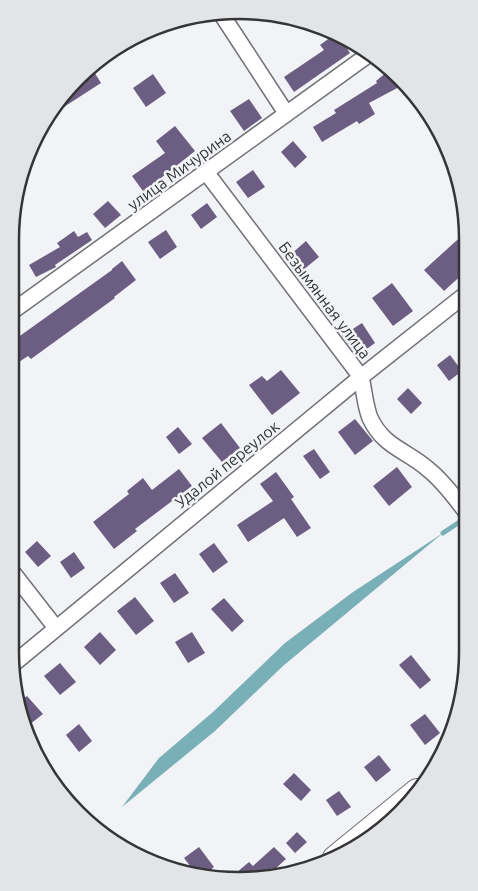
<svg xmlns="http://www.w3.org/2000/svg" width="478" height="891" font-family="Ubuntu,sans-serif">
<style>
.water{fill:#79b0b7}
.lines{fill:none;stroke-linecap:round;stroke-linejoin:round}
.stream{stroke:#79b0b7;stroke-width:5}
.building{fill:#6b5e82}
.minor-casing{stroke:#717275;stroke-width:18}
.primary-casing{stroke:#717275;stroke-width:26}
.minor{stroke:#fff;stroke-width:15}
.primary{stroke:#fff;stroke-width:24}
.labels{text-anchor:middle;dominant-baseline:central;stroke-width:5;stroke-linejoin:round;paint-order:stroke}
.street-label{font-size:16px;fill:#343536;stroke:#f2f3f6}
.rim{fill:none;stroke:#343536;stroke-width:2.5}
</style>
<rect width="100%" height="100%" fill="#f2f3f6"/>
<path class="water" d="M443,533L283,666L215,731L122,807L159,758L213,712L285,643L353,592Z"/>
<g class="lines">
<path class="stream" d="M443,533L467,517"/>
</g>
<path class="building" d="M335,34L338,35L350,53L294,92L284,77L324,50L320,45Z
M91,67L101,83L56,112L54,109Z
M387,72L401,86L369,103L375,114L359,124L357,121L322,142L313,127L336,113L334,110L377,83L376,81Z
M153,74L166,93L146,107L133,88Z
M249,99L262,118L244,131L230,111Z
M175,126L195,151L161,178L166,186L148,198L132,176L165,153L156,141Z
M293,141L307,157L295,168L281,152Z
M253,170L265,187L248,198L236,182Z
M108,201L121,215L105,228L93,214Z
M207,203L217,217L201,229L191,215Z
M166,230L177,247L160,259L148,242Z
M74,231L78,237L87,232L92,240L55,265L56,267L36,277L29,265L60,247L57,243Z
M466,232V271L444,291L424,270Z
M306,241L319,257L303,270L290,255Z
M122,261L136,280L114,297L115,298L31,359L28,356L10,368V343L112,270V269Z
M392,283L413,311L393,326L372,298Z
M362,323L375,343L357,356L342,336Z
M450,355L462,371L449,381L437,365Z
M281,370L300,393L272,415L249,385L262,376L267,381Z
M408,388L422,403L411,414L397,399Z
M355,419L373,441L355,455L338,432Z
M221,423L240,448L222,462L202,438Z
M178,427L192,444L179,454L166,437Z
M314,449L330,472L320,479L303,456Z
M397,467L412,487L389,506L373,486Z
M179,469L192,486L135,529L137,531L114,549L93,522L129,494L127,491L143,478L152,490Z
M276,472L294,497L291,499L311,528L297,537L284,518L248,542L237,525L273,501L260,484Z
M37,541L51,556L38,567L25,552Z
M214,543L228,562L213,573L199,554Z
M74,552L85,568L71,578L60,562Z
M175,573L189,593L174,603L160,583Z
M135,597L154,621L136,635L117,611Z
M224,598L244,621L232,632L211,609Z
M100,632L116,650L100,665L84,647Z
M192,632L205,653L188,663L175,642Z
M411,655L431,680L420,689L399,665Z
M60,663L76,682L60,695L44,676Z
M27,696L43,714L29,725L20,715L18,703Z
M425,714L440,733L425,745L410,725Z
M79,724L92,741L79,752L66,735Z
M379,755L391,770L376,782L364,767Z
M294,773L311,790L301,801L283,784Z
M339,791L351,807L337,816L326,800Z
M297,832L307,842L295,853L286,843Z
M199,847L214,867L203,876L197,875L184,858Z
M274,847L286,859L274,870L272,868L262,877L263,878L254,880L230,878L249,862L253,866Z"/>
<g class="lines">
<defs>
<path id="minor" d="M222,15L286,113
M206,172L361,377C364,389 365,406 370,418C384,448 407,450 429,470C444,482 455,498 467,513
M10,313L368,55
M10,569L56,628
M12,665L361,377L466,294"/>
<path id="primary" d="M335,858L417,791"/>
</defs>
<use href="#minor" class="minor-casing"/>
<use href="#primary" class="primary-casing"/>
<use href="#minor" class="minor"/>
<use href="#primary" class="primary"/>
</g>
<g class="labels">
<g class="street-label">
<text transform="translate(179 170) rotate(-36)">улица Мичурина</text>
<text transform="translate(325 300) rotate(53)">Безымянная улица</text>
<text transform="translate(227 464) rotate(-39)">Удалой переулок</text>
</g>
</g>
<path d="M0 0H478V891H0ZM239 19H239A220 220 0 0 1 459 239V652A220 220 0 0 1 239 872H239A220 220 0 0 1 19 652V239A220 220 0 0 1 239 19Z" fill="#e3e4e7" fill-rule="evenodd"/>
<path class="rim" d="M239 19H239A220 220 0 0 1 459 239V652A220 220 0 0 1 239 872H239A220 220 0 0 1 19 652V239A220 220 0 0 1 239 19Z"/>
</svg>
